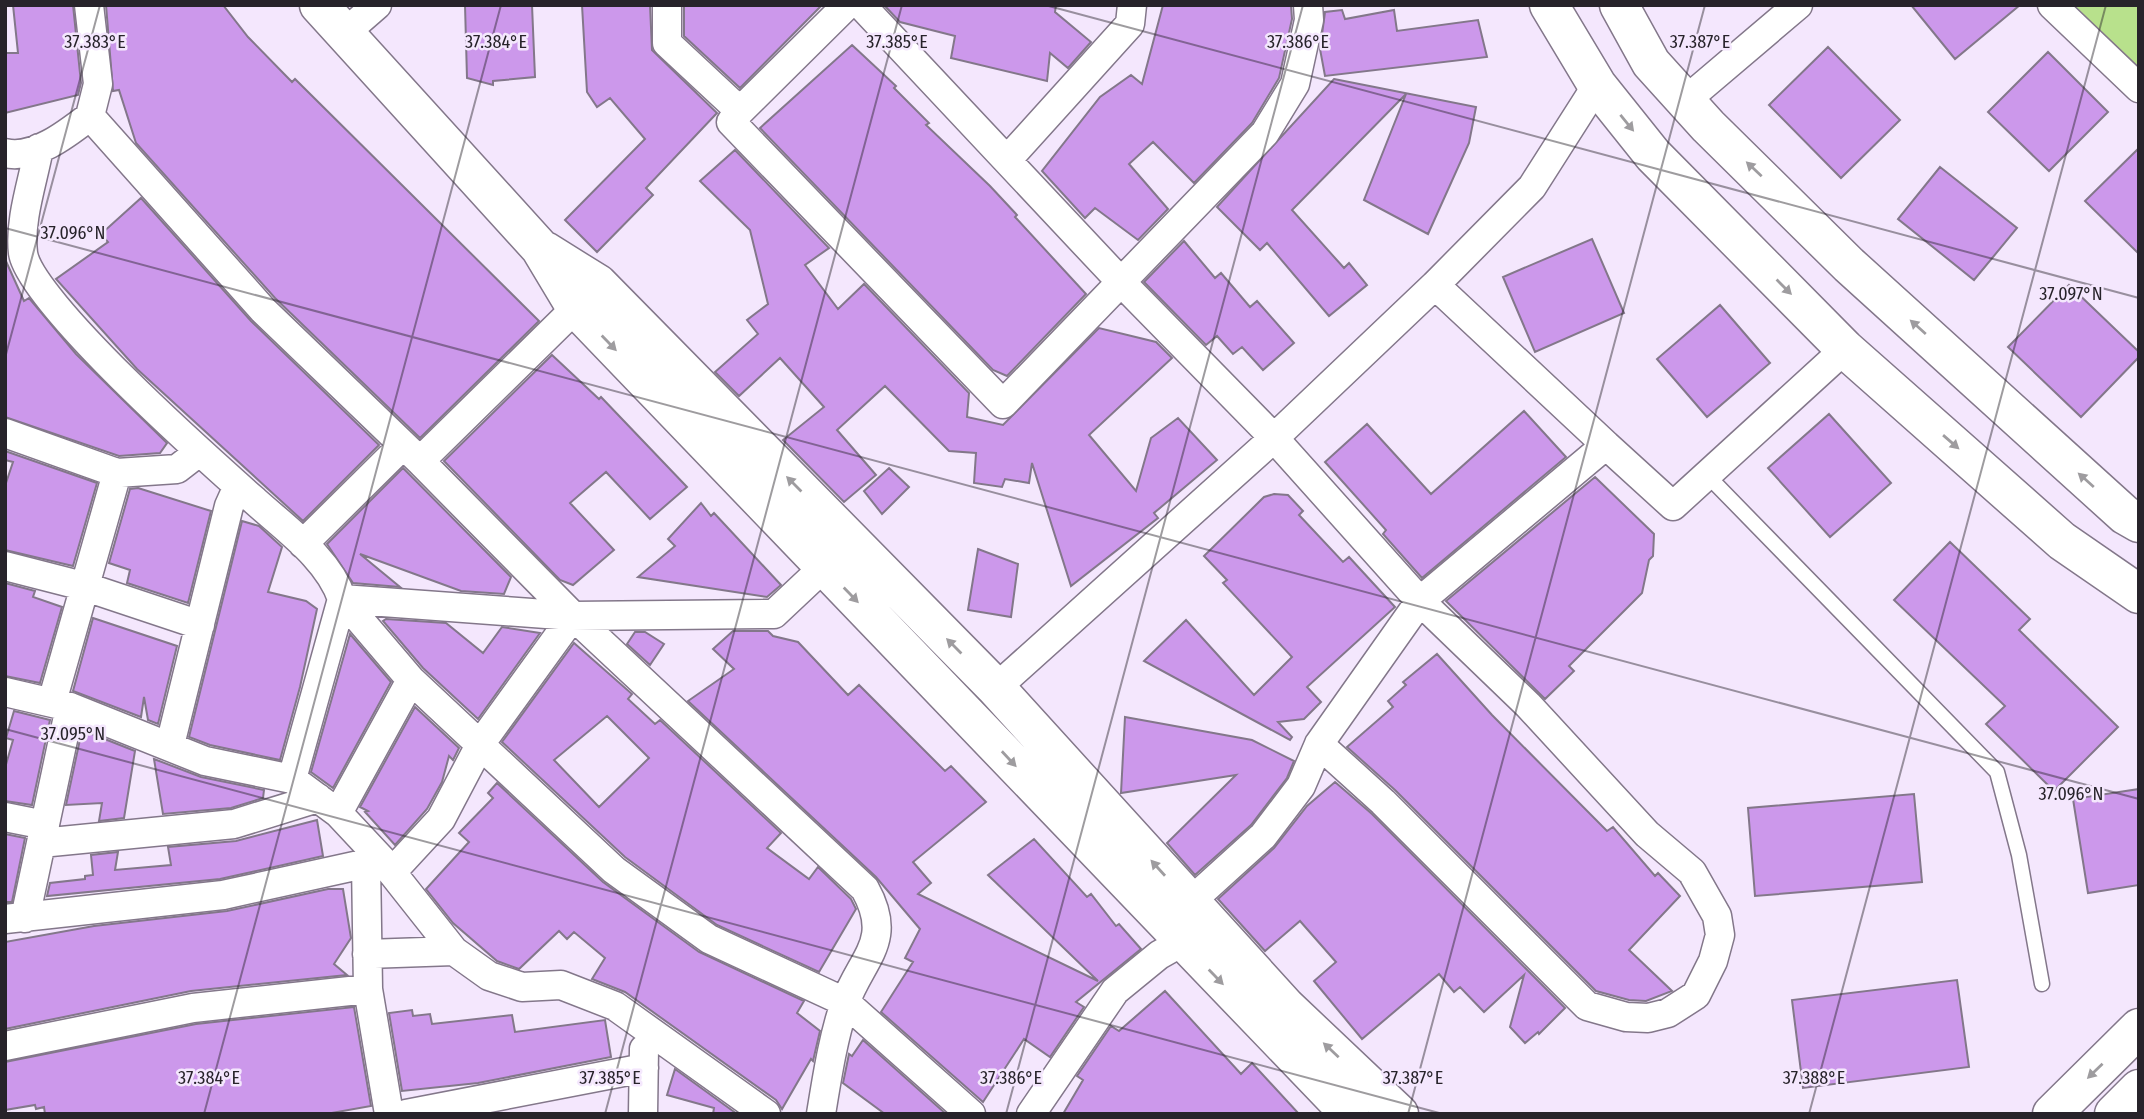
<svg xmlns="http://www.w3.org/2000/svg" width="2144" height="1119" font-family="'Fira Sans Condensed',sans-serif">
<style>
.green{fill:#b8e18c}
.building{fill:#cc98eb;stroke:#83778a;stroke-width:2;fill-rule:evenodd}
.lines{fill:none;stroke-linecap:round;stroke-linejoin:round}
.lane-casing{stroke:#83778a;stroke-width:17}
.street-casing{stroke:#83778a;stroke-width:31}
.secondary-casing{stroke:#83778a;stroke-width:41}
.lane{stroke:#fff;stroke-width:14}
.street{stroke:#fff;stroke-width:28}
.secondary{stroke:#fff;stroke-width:38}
.oneway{fill:#9e9c9f}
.ticks{fill:none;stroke:#27232a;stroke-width:2;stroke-opacity:0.45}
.ticks-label{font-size:18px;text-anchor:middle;fill:#27232a;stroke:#f4e7fd;stroke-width:5;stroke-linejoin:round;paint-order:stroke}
</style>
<rect width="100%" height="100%" fill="#f4e7fd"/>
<path class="green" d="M2071,5H2139V67Z"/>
<path class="building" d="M13,5H73L81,83L78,95L5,113V53H18Z
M106,5H223L248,37L292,82L295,79L539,321L420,438L275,298L136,143L119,90L113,91Z
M465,5H532L535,77L493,81V85L467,78Z
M582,5H650L652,50L717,113L646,188L653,195L597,252L565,220L645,139L610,98L597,107L587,92Z
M684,5H822L740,88L684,36Z
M884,5H1056L1055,12L1091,42L1068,68L1050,53L1047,81L951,58L955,36L900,22Z
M1163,5H1291L1292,19L1279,78L1252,123L1194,183L1153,142L1129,164L1168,209L1138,240L1095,208L1085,218L1042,171L1100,97L1131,75L1142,84Z
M1911,5H2020L1955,59Z
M1342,10L1345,19L1394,10L1397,31L1478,20L1487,57L1325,76L1320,49L1325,12Z
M852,45L896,86L894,88L929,123L926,125L990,186L1017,215L1015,217L1086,294L1007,376L993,370L760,128Z
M1828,47L1900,120L1841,178L1769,105Z
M2048,52L2108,112L2049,171L1988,112Z
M1334,79L1476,107L1469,143L1428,234L1364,200L1406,94L1292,210L1344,268L1349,263L1367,285L1329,316L1267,243L1260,250L1217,207Z
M2139,148V254L2085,201Z
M735,150L829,248L805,265L838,309L864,284L969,393L967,417L1003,425L1099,328L1156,342L1172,358L1089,435L1136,491L1151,438L1178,418L1217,460L1154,513L1158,518L1071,586L1032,463L1029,483L1005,479L1002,487L974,483L976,453L949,451L885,386L837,430L876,475L844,502L783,440L824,407L780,358L739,396L715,372L758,334L747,320L768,304L750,230L700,181Z
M1940,167L2017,228L1974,280L1898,219Z
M141,198L251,321L379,445L303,521L137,369L56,279L108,242L101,234Z
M1592,239L1624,313L1535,352L1503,277Z
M1184,241L1215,278L1221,273L1250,307L1257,301L1294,343L1263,370L1242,347L1233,354L1217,336L1206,345L1144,282Z
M5,259L24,301L29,298L76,354L167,443L160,453L119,456L5,417Z
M2069,285L2139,352V357L2081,417L2008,347Z
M1720,305L1770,363L1707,417L1657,359Z
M552,355L599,399L601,397L687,487L650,519L606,472L570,503L614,550L573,585L560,580L444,461Z
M1524,411L1566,457L1422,578L1383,534L1386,530L1325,462L1367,424L1431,494Z
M1829,414L1891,483L1830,537L1768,468Z
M5,451L97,483L73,566L5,550V486L13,462L5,460Z
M403,468L511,577L504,594L461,591L360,554L400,587L353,583L327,544Z
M889,468L909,487L882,514L864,491Z
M1595,477L1654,534L1653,556L1649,560L1642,593L1569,666L1574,671L1545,699L1446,601Z
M138,488L211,511L188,603L127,583L130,570L109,563L130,489Z
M1274,494L1288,495L1303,511L1299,515L1343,562L1349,557L1395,607L1307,687L1321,702L1304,719L1278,722L1292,737L1290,740L1144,661L1186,620L1254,695L1292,657L1223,583L1227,580L1204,556L1264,497Z
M701,503L711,516L714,513L781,585L767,597L638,577L675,546L668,539Z
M242,521L259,526L282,547L268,592L306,601L317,609L300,687L280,760L210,745L189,737Z
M1950,542L2030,619L2019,630L2118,727L2054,791L1986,724L2005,706L1894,600Z
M978,549L1018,564L1011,617L968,610Z
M5,583L35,591L33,597L62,607L40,683L5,676Z
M93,618L177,646L158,724L148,720L144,697L141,717L73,691Z
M386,619L446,623L483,653L502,627L540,633L478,719L423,668L383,621Z
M733,631H768L773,636L798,642L848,695L859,685L945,771L951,766L986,802L913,862L931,883L918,894L1098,981L988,875L1034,839L1087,897L1091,894L1116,926L1119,924L1141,949L1076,1002L1084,1007L1050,1057L1024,1039L983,1102L881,1012L913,962L905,958L920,929L876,877L688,701L734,669L713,649Z
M635,632H645L664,644L650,665L627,644Z
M350,634L391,682L333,788L311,772Z
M574,643L632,694L628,699L655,724L660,720L781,833L767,848L809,879L818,867L851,899L856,909L819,972L717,925L625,857L502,742ZM607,716L649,758L599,807L554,760Z
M1437,654L1492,715L1607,831L1613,827L1655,876L1658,873L1680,896L1629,950L1672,991L1646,1001L1629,1000L1596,991L1395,790L1347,747L1393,707L1388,701L1406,685L1403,682Z
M415,707L459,748L453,760L449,756L442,782L427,809L395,845L365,812L368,811L360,807Z
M14,711L50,720L32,805L5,801V768L13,740L6,738Z
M1125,717L1252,740L1294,761L1287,778L1251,825L1195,875L1167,843L1236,775L1121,793Z
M82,730L135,751L124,818L99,821L102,803L66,805Z
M154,759L201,777L264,790L263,798L231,808L163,814Z
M1335,782L1372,814L1565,1008L1539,1034L1538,1032L1525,1043L1510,1027L1524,975L1484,1012L1460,987L1454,992L1439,974L1362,1039L1314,981L1336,962L1300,921L1265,951L1218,899L1274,848L1307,806Z
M497,783L603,882L699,952L804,1001L797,1013L820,1031L813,1061L811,1059L782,1109L776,1100L625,992L592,979L605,958L574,932L567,939L559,931L519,969L497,961L453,923L426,889L469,842L459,833L493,798L488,793Z
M2139,789V885L2088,893L2073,799Z
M1914,794L1922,882L1755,896L1748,808Z
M317,820L323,856L220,879L47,896L50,883L85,879V876L93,875L91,855L118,852L115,870L171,865L168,847L236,841Z
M5,834L25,838L12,902H5Z
M328,889H343L351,938L334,964L347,975L191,991L5,1029V942L94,926L227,911Z
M1957,980L1969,1067L1803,1088L1792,1000Z
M1165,991L1241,1074L1252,1063L1299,1114H1063L1083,1080L1077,1076L1111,1026L1119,1031Z
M354,1007L371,1106L326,1114H45L44,1107L36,1109L35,1105L5,1110V1062L196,1024Z
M412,1010L413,1016L430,1014L432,1024L512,1015L515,1032L605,1020L611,1057L478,1083L402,1091L389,1013Z
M863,1040L946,1114H885L843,1083L849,1054L852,1056Z
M675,1069L737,1114H713L714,1108L667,1095Z"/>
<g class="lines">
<defs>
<path id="lane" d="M1707,475L1997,772L2019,855L2042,984"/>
<path id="street" d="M667,5V43L740,111L731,122L1003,404L1265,133L1295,84L1309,20L1308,5
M861,5L1122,283L1274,438L1420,601L1528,705L1647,834L1692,872L1717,916L1720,935L1713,961L1696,995L1668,1013L1648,1018L1626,1017L1587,1006L1383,802L1319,744
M2052,5L2139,88
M346,32L377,5
M1685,101L1798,5
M740,111L847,5
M90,116L263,310L420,461L573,616L865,889C894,941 862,957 845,1003C833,1037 827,1078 821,1114
M39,148C33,181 19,220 23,253C30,302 211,462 255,501C286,529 329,559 342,599L292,779
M5,153C34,160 68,133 90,116L98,84L89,5
M1007,160L1130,24L1132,5
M1435,285L1606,445
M5,433L117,473L177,469L199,452
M420,461L588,296
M303,544L403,445
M5,566L83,586L200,625
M342,599L411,680L614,870L709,939L845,1002L971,1114
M342,599L573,616L774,614L824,567
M996,688L1274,438L1435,285L1532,187L1597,85
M5,692L70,707L205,761L292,779L338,813L382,860L454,951L489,976L522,987L561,985L615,1006L766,1114
M52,702L117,473
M170,745L229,506L238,486
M338,813L411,680
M5,817L45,825
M41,843L234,824L318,798
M366,863L368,989L389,1114
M392,872L441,819L481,743L573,616
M1189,903L1263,836L1301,786L1319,744L1420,601L1606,445L1673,506L1845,349
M25,918L70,707
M5,919L223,895L382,860
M367,954L454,951
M5,1046L193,1008L368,989
M406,1114L644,1068
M643,1114L644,1049
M1031,1114L1115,991L1159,955L1182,942"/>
<path id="secondary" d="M319,5L540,248L576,308L1350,1114
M1549,5L1597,85L1653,155L1845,349L2062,541L2139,594
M1619,5L1651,63L1708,126L1849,265L2125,515L2139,523
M545,251L598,284L996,688L1286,1007L1399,1114
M2052,1114L2139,1028
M2114,1114L2139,1089"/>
</defs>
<use href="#lane" class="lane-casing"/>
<use href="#street" class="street-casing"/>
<use href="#secondary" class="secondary-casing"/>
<use href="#lane" class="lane"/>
<use href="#street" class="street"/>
<use href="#secondary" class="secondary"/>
</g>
<defs><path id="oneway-solid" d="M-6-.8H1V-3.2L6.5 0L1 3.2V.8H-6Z" transform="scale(1.75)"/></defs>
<g class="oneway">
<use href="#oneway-solid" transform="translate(1627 123) rotate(51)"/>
<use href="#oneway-solid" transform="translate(1754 169) rotate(-137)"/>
<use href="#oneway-solid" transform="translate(1784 287) rotate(45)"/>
<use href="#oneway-solid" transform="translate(1918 327) rotate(-138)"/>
<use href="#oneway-solid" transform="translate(609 343) rotate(46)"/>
<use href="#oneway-solid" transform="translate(1951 442) rotate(41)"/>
<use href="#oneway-solid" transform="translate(2086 480) rotate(-138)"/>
<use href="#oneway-solid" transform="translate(794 484) rotate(-135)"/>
<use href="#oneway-solid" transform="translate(851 595) rotate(46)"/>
<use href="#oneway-solid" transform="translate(954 646) rotate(-135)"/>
<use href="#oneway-solid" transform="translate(1009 759) rotate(47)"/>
<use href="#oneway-solid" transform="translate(1158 868) rotate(-132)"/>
<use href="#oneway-solid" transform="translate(1216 977) rotate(46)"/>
<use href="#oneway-solid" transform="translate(1331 1050) rotate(-137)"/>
<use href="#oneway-solid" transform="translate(2095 1071) rotate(136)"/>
</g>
<path class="ticks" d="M1045,5L2139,298M5,228L2139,799M5,358L100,5M5,729L1443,1114M204,1114L501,5M605,1114L902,5M1006,1114L1303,5M1408,1114L1705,5M1809,1114L2106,5"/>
<g class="ticks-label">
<text x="95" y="48">37.383°E</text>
<text x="496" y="48">37.384°E</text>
<text x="897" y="48">37.385°E</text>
<text x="1298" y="48">37.386°E</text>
<text x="1700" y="48">37.387°E</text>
<text x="73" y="239">37.096°N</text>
<text x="2071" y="300">37.097°N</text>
<text x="73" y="740">37.095°N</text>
<text x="2071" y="800">37.096°N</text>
<text x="209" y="1084">37.384°E</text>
<text x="610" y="1084">37.385°E</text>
<text x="1011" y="1084">37.386°E</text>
<text x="1413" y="1084">37.387°E</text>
<text x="1814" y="1084">37.388°E</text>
</g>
<rect width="2144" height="1119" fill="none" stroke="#27232a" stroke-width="14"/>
</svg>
